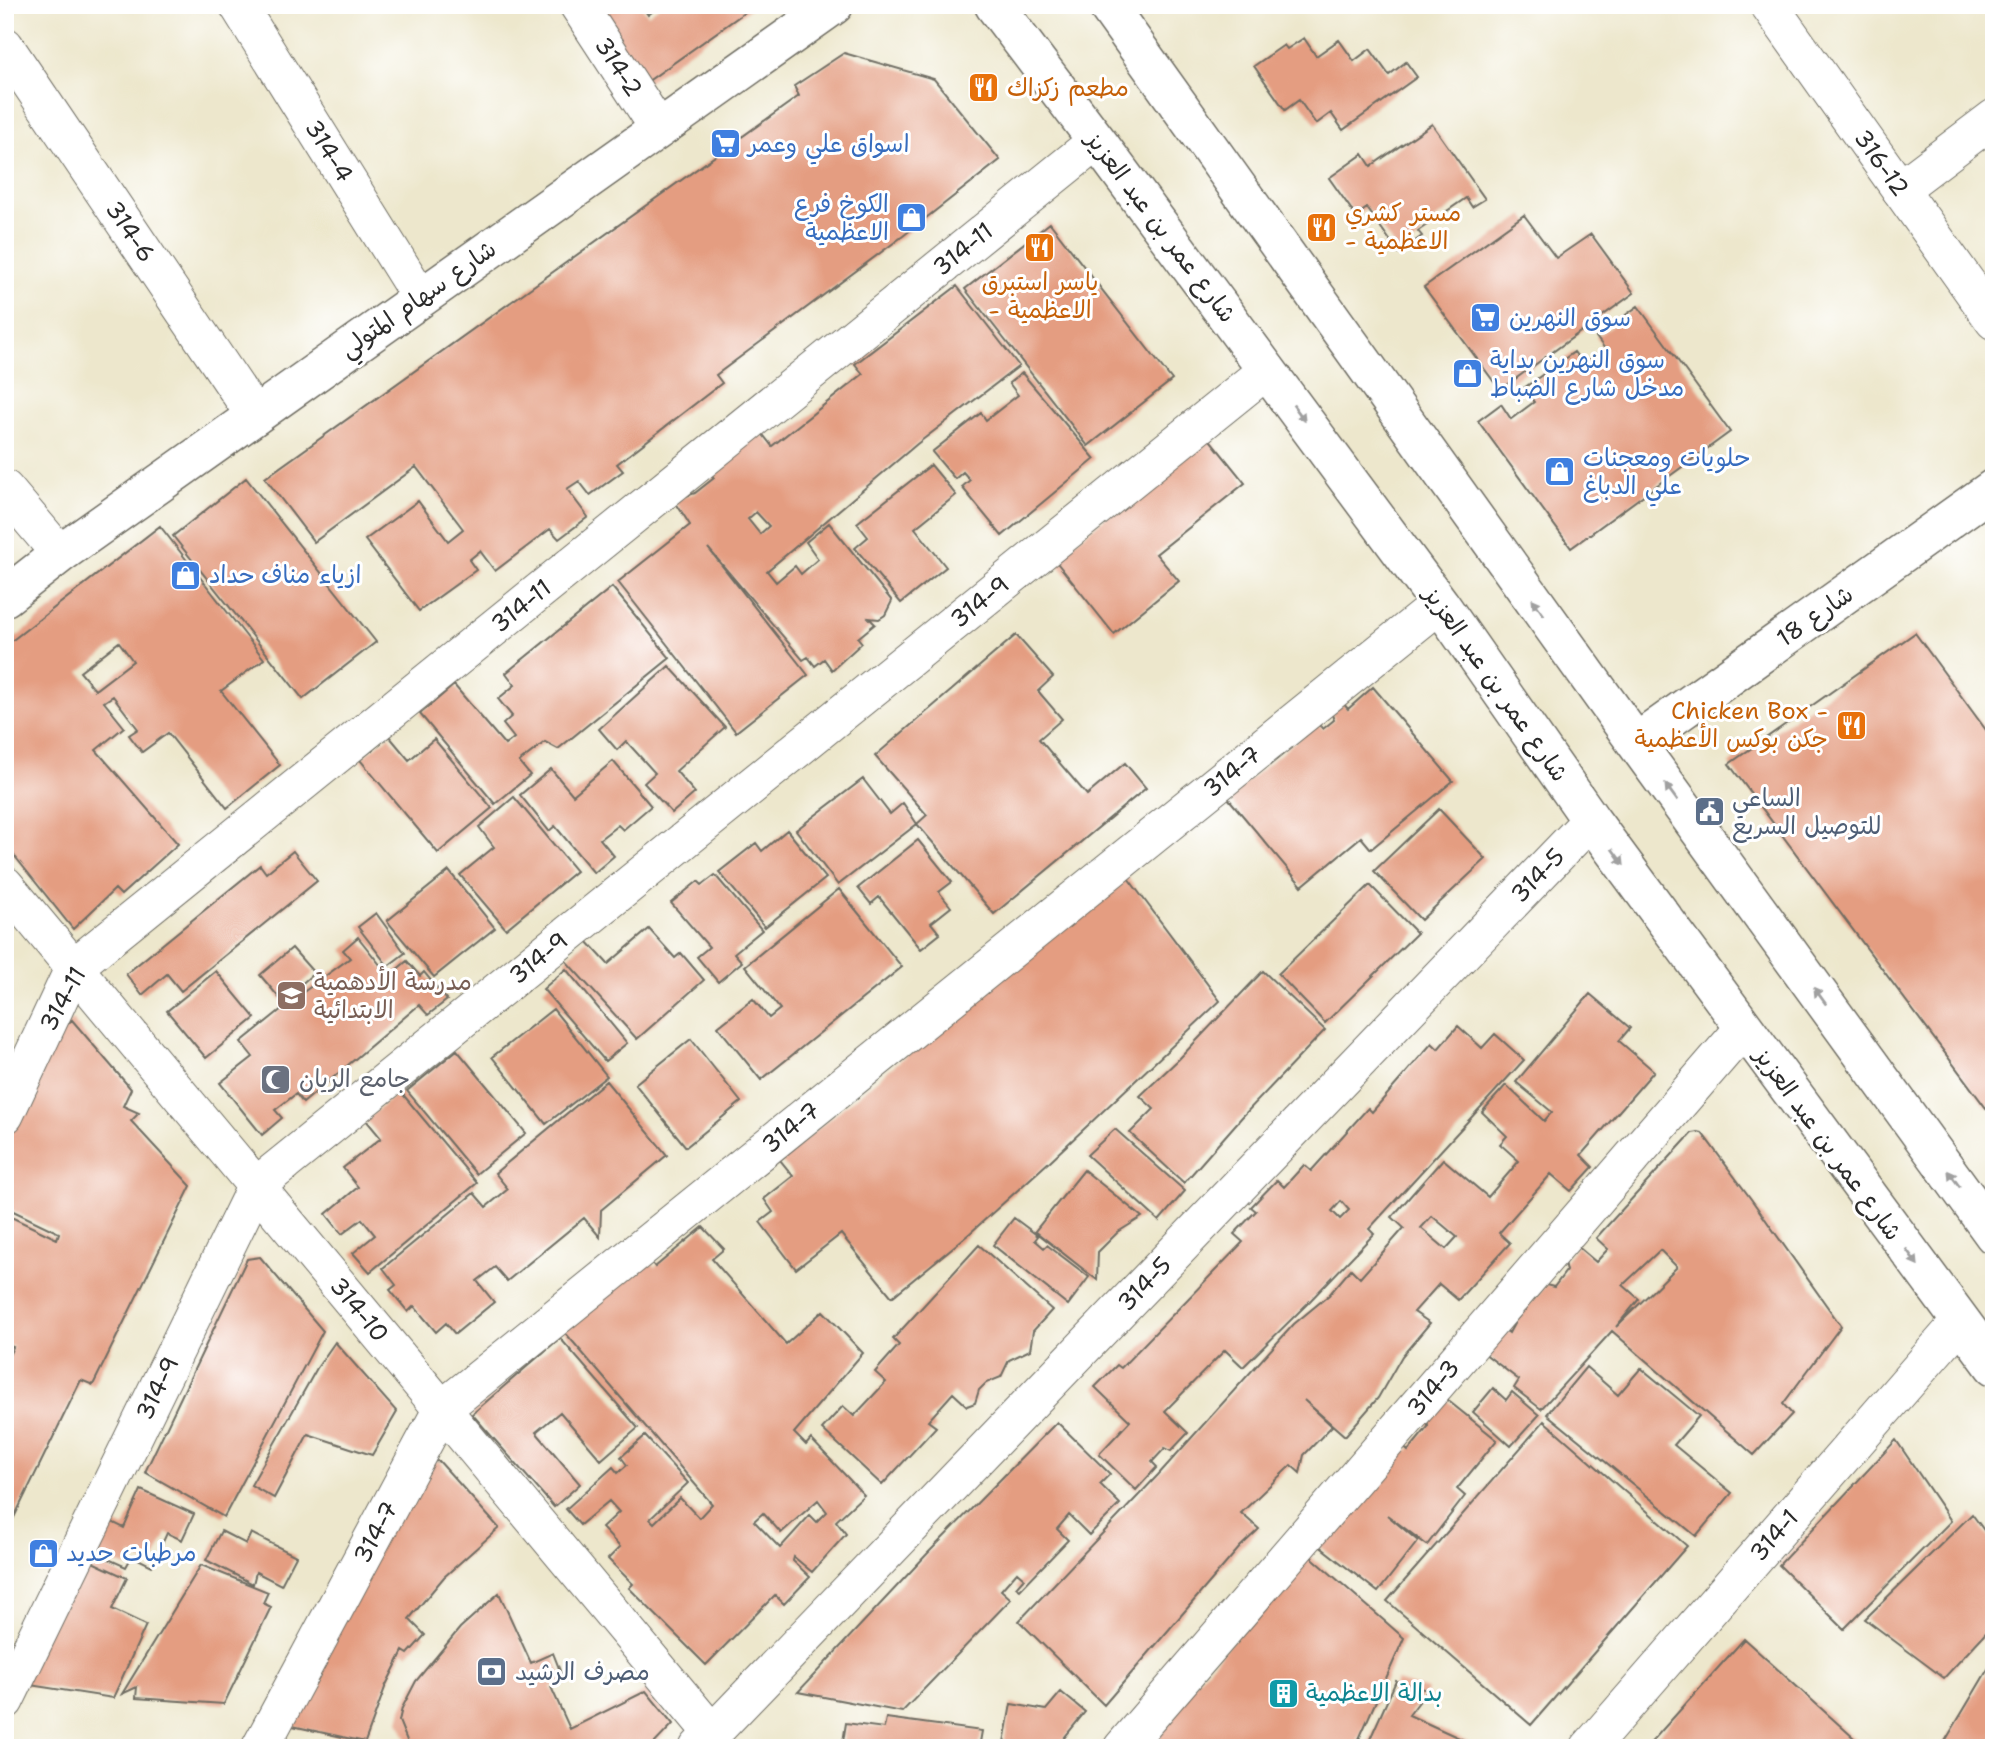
<svg xmlns="http://www.w3.org/2000/svg" width="1999" height="1753" font-family="'Shantell Sans','Playpen Sans Arabic',sans-serif">
<style>
.building{fill:#e49d81;fill-rule:evenodd}
.lines{fill:none;stroke-linecap:round;stroke-linejoin:round}
.street-casing{stroke:#6f6d63;stroke-width:39}
.secondary-casing{stroke:#6f6d63;stroke-width:41}
.street{stroke:#fff;stroke-width:37}
.secondary{stroke:#fff;stroke-width:38}
.oneway{fill:#a0a0a0}
.labels{text-anchor:middle;dominant-baseline:central;stroke-width:6;stroke-linejoin:round;paint-order:stroke}
.street-label{font-size:24px;fill:#2b2b2b;stroke:#fff}
.food-label{font-size:24px;fill:#c56008;stroke:#fff;text-anchor:start}
.shop-label{font-size:24px;fill:#366cbe;stroke:#fff;text-anchor:start}
.service-label{font-size:24px;fill:#4e5e75;stroke:#fff;text-anchor:start}
.education-label{font-size:24px;fill:#785e54;stroke:#fff;text-anchor:start}
.worship-label{font-size:24px;fill:#5b616d;stroke:#fff;text-anchor:start}
.culture-label{font-size:24px;fill:#0d838f;stroke:#fff;text-anchor:start}
</style>
<rect width="100%" height="100%" fill="#fff"/>
<filter id="ink" filterUnits="userSpaceOnUse"><feTurbulence type="fractalNoise" baseFrequency=".0143" numOctaves="2"/><feDisplacementMap in="SourceGraphic" scale="14" xChannelSelector="R" yChannelSelector="G"/><feConvolveMatrix kernelMatrix="1 2 1 2 8 2 1 2 1" color-interpolation-filters="sRGB"/></filter>
<filter id="wash" filterUnits="userSpaceOnUse"><feTurbulence type="fractalNoise" baseFrequency=".00686" numOctaves="4" result="noise"/><feDisplacementMap in="SourceGraphic" scale="28" xChannelSelector="R" yChannelSelector="G"/><feGaussianBlur stdDeviation="1.57" result="paint"/><feColorMatrix in="noise" values="0 0 0 0 0 0 0 0 0 0 0 0 0 0 0 0 0 1.4 0 .05"/><feComposite in="paint" operator="in"/></filter>
<g filter="url(#wash)">
<rect width="100%" height="100%" fill="#ede7cc"/>
<g id="blocks">
<path class="building" d="M587,5H641L648,15L661,5H755L644,84Z
M1304,38L1316,56L1339,40L1354,61L1370,49L1389,75L1406,62L1417,77L1343,130L1331,113L1316,124L1299,100L1285,110L1254,66L1284,45L1287,49Z
M844,53L934,79L1000,160L903,236L716,375L722,383L617,464L623,471L590,495L579,481L567,489L588,517L559,539L550,529L495,571L480,551L469,560L476,570L419,611L365,540L418,501L448,541L463,529L416,467L314,542L265,478L799,96L794,86Z
M1432,124L1485,199L1472,207L1466,198L1418,231L1422,236L1399,253L1367,208L1356,216L1329,178L1363,154L1371,166Z
M1524,215L1556,258L1591,234L1634,293L1500,390L1424,287Z
M1050,223L1172,380L1088,446L965,289Z
M957,286L1019,366L917,444L767,571L776,582L795,566L801,574L818,559L806,542L829,523L892,601L885,615L879,619L869,618L875,624L858,638L862,643L832,670L824,659L815,666L808,657L803,660L708,548L808,675L736,732L618,582L690,525L674,500L695,493L714,478L710,472L760,431L772,446L863,374L855,364ZM756,512L769,526L760,534L748,519Z
M1638,306L1730,432L1571,548L1478,421L1501,404L1511,419L1534,402L1524,388L1574,352L1583,364L1605,349L1596,337Z
M1022,373L1095,459L1002,536L962,487L970,480L963,472L955,479L932,452L981,413L986,420L1018,395L1009,383Z
M1207,436L1245,483L1156,554L1179,581L1114,634L1054,559Z
M931,465L956,495L915,528L946,567L901,603L855,548L868,537L857,523Z
M246,478L376,642L303,699L173,536Z
M160,526L264,659L221,691L280,765L227,808L168,733L142,752L129,735L138,729L113,696L104,702L124,727L96,750L178,844L121,895L115,889L73,929L5,844V646ZM119,642L133,661L95,690L80,672Z
M612,587L670,658L558,749L545,742L519,762L530,775L495,804L420,714L454,685L505,745L514,738L503,724L512,716L498,699L515,685L506,673Z
M1915,633L1994,741V1102L1986,1108L1729,764Z
M1016,635L1053,677L1038,691L1062,719L1039,739L1087,795L1125,763L1146,788L994,914L917,824L927,815L875,756Z
M669,666L725,727L676,771L695,793L672,813L644,783L655,773L626,741L617,750L599,729Z
M1373,687L1453,781L1371,849L1361,837L1302,886L1228,798L1317,723L1323,729L1334,720L1331,712L1342,702L1348,709Z
M389,736L409,760L434,739L492,808L438,853L360,760Z
M613,761L651,806L623,830L618,825L600,839L614,856L594,873L555,826L549,831L520,795L551,769L573,795Z
M863,779L890,814L903,803L917,824L838,885L796,830Z
M514,797L576,871L506,929L460,875L494,847L479,827Z
M1439,809L1486,859L1421,920L1374,871Z
M787,830L826,878L765,927L719,872L756,843L762,851Z
M918,840L952,882L939,892L951,907L931,923L940,934L921,949L879,897L871,904L858,888Z
M293,851L317,881L181,991L167,974L142,995L126,974L260,865L266,873Z
M449,871L495,928L434,977L387,921Z
M1125,874L1220,1001L1050,1161L969,1234L892,1297L841,1234L796,1269L760,1222L773,1212L764,1199L793,1176L780,1160Z
M715,875L762,930L734,953L742,962L718,982L697,957L709,947L671,903L698,881L702,885Z
M1370,885L1417,933L1325,1023L1278,974Z
M839,889L902,967L761,1080L718,1027L753,999L769,1018L780,1009L745,966Z
M376,913L405,953L388,966L358,927Z
M649,929L675,958L681,953L704,980L637,1039L565,960L586,940L608,964Z
M358,937L389,976L407,961L420,976L424,972L447,1000L428,1015L419,1005L303,1103L296,1094L275,1110L282,1118L262,1135L220,1083L253,1057L241,1042L298,996L350,958L343,950Z
M292,948L314,973L282,1001L260,975Z
M566,969L627,1043L605,1061L543,989Z
M216,971L255,1018L206,1058L167,1011Z
M1263,971L1325,1030L1242,1117L1184,1183L1130,1133L1154,1109L1140,1096L1179,1059Z
M1590,994L1630,1028L1619,1041L1654,1071L1581,1155L1593,1167L1571,1191L1551,1174L1499,1233L1510,1243L1458,1300L1439,1284L1414,1312L1430,1323L1402,1356L1378,1398L1345,1436L1304,1400L1332,1426L1304,1455L1300,1473L1291,1465L1241,1513L1259,1529L1240,1547L1104,1705L1019,1621L1158,1475L1294,1324L1329,1295L1351,1269L1360,1278L1404,1228L1392,1217L1443,1159L1488,1197L1519,1161L1500,1144L1507,1136L1482,1112L1506,1085L1544,1121L1552,1112L1516,1082ZM1432,1216L1457,1237L1446,1249L1421,1228Z
M553,1009L607,1076L546,1124L492,1057Z
M72,1020L131,1089L123,1106L139,1113L131,1121L191,1186L93,1385L81,1380L5,1536V1363L13,1347L5,1344V1214L57,1239L59,1233L5,1207V1139L58,1032Z
M1458,1026L1482,1048L1495,1034L1524,1060L1369,1229L1374,1234L1307,1304L1243,1367L1225,1350L1165,1411L1188,1433L1171,1451L1165,1448L1152,1462L1157,1467L1136,1490L1099,1454L1130,1421L1095,1387L1117,1365L1121,1368L1243,1242L1234,1234L1256,1211L1251,1207L1277,1180L1284,1187L1304,1165L1311,1171L1368,1108L1372,1112L1432,1043L1438,1049ZM1341,1201L1349,1210L1340,1219L1332,1211Z
M691,1039L741,1102L686,1147L635,1084Z
M457,1050L526,1133L476,1174L407,1091Z
M606,1081L667,1155L601,1210L600,1237L584,1218L507,1281L495,1267L477,1281L494,1302L455,1334L446,1323L436,1332L414,1306L408,1312L390,1290L396,1285L383,1268L474,1193L486,1207L508,1189L495,1173Z
M400,1091L477,1183L370,1272L353,1253L375,1235L362,1219L342,1234L326,1214L358,1187L343,1168L381,1138L366,1120Z
M1115,1129L1185,1191L1159,1221L1087,1155Z
M1698,1132L1702,1133L1751,1199L1841,1326L1783,1404L1792,1414L1754,1455L1612,1331L1541,1409L1514,1388L1519,1380L1484,1353L1504,1329L1509,1333L1516,1320L1546,1285L1554,1287L1566,1271L1564,1262L1577,1246L1596,1262L1608,1249L1596,1238L1692,1133ZM1660,1250L1677,1267L1616,1327L1639,1299L1623,1285Z
M1084,1170L1142,1217L1118,1232L1098,1252L1097,1280L1035,1231Z
M1014,1218L1038,1236L1035,1240L1044,1248L1047,1245L1089,1277L1068,1305L993,1245Z
M703,1227L724,1249L712,1259L786,1344L823,1311L863,1353L794,1433L806,1445L811,1439L864,1495L836,1521L846,1534L812,1572L794,1557L793,1561L810,1577L784,1604L775,1595L706,1665L629,1588L633,1584L608,1559L620,1547L602,1528L619,1512L609,1501L580,1525L566,1509L613,1467L618,1473L627,1465L621,1457L645,1436L688,1483L650,1519L654,1523L680,1498L699,1518L712,1504L562,1329L648,1258L655,1267ZM818,1500L827,1512L817,1522L810,1515L780,1548L754,1521L763,1513L781,1533Z
M979,1245L1052,1310L1033,1331L1030,1350L1009,1360L1001,1377L986,1383L979,1390L975,1403L967,1406L953,1393L928,1421L936,1427L882,1485L822,1429L843,1406L854,1416L886,1382L875,1372L899,1345L893,1339Z
M260,1257L323,1331L224,1517L145,1472L247,1259Z
M560,1338L638,1428L601,1460L560,1412L536,1432L580,1484L554,1507L472,1414Z
M335,1342L397,1412L372,1455L308,1434L274,1498L251,1485L317,1368Z
M1586,1367L1618,1395L1641,1368L1699,1416L1674,1445L1732,1493L1696,1536L1547,1414Z
M1493,1388L1506,1400L1512,1392L1539,1415L1511,1446L1473,1412Z
M1441,1395L1497,1440L1457,1489L1465,1496L1427,1545L1387,1515L1418,1541L1378,1592L1318,1545L1400,1444L1408,1451L1428,1427L1427,1411Z
M1544,1421L1687,1546L1531,1725L1387,1601Z
M1057,1422L1110,1474L1100,1484L1120,1504L1089,1535L1069,1515L1057,1529L1068,1540L1020,1590L1016,1587L1024,1578L1017,1572L1001,1590L1011,1599L902,1712L798,1692L928,1553Z
M1896,1440L1951,1521L1844,1629L1779,1565Z
M439,1461L499,1528L444,1577L409,1619L425,1635L408,1654L403,1651L386,1685L365,1742L288,1725L420,1463Z
M141,1490L194,1514L182,1540L167,1533L152,1566L132,1556L126,1567L97,1554L112,1522L124,1528Z
M1972,1514L1994,1544V1624L1944,1678L1865,1619Z
M221,1531L246,1544L251,1533L296,1556L281,1585L256,1572L253,1584L206,1560Z
M1308,1554L1404,1638L1355,1748H1138Z
M86,1559L127,1578L112,1609L146,1625L113,1698L17,1683Z
M201,1565L268,1592L263,1603L271,1607L224,1704L136,1698L137,1687L122,1694Z
M499,1593L531,1663L553,1653L564,1681L551,1687L570,1729L646,1691L673,1724L650,1748H410L399,1721L402,1708L416,1681L460,1628Z
M1744,1639L1865,1748H1646Z
M1994,1659V1748H1941Z
M1396,1681L1428,1690L1409,1715L1481,1748H1366Z
M1061,1692L1085,1712L1056,1748H1003L1011,1704L1046,1710Z
M886,1718L982,1731L979,1748H842L846,1723L884,1728Z"/>
</g>
</g>
<g filter="url(#ink)">
<use href="#blocks" fill-opacity="0" stroke="#6f6d63" stroke-width="2"/>
<g class="lines">
<defs>
<g id="street">
<path id="s1" d="M238,5L420,297"/>
<path id="s2" d="M578,5L659,129"/>
<path id="s3" d="M1769,5L1994,321"/>
<path id="s4" d="M5,46L255,416"/>
<path d="M1900,189L1994,118"/>
<path d="M5,489L60,554"/>
<path id="s5" d="M5,885L712,1733"/>
<path id="s6" d="M5,1115L74,967L1097,141"/>
<path id="s7" d="M5,1701L256,1186L1267,370"/>
<path id="s8" d="M260,1748L442,1409L1440,604"/>
<path id="s9" d="M698,1748L1591,820"/>
<path id="s10" d="M1122,1748L1743,1029"/>
<path id="s11" d="M1589,1748L1960,1322"/>
</g>
<path id="secondary" d="M994,5L1097,141L1440,604L1591,820L1994,1366
M1107,5L1636,743L1994,1235
M5,597L60,554L834,5
M1636,743L1994,488"/>
</defs>
<use href="#street" class="street-casing"/>
<use href="#secondary" class="secondary-casing"/>
<use href="#street" class="street"/>
<use href="#secondary" class="secondary"/>
</g>
<defs><path id="oneway-solid" d="M-6-.8H1V-3.2L6.5 0L1 3.2V.8H-6Z" transform="scale(1.75)"/></defs>
<g class="oneway">
<use href="#oneway-solid" transform="translate(1299 413) rotate(54)"/>
<use href="#oneway-solid" transform="translate(1538 607) rotate(-126)"/>
<use href="#oneway-solid" transform="translate(1671 792) rotate(-126)"/>
<use href="#oneway-solid" transform="translate(1618 857) rotate(54)"/>
<use href="#oneway-solid" transform="translate(1820 996) rotate(-126)"/>
<use href="#oneway-solid" transform="translate(1954 1179) rotate(-126)"/>
<use href="#oneway-solid" transform="translate(1912 1257) rotate(54)"/>
</g>
</g>
<defs>
<symbol id="restaurant-square" viewBox="-11 -11 22 22"><rect x="-9" y="-9" width="18" height="18" rx="4" fill="#e8710a" stroke="#fff"/><path d="M-5-6h1v4h1v-4h1v4h1v-4h1v5L-1.5 .5V6h-2V.5L-5-1ZM5-6V6H3V1.5H1.5Q1.5-4 5-6Z" fill="#fff"/></symbol>
<symbol id="supermarket-square" viewBox="-11 -11 22 22"><rect x="-9" y="-9" width="18" height="18" rx="4" fill="#3f7fe0" stroke="#fff"/><path d="M-6-5.5h2.5l.6 2H6L4.5 2H-2.5L-4.4-4H-6ZM-1.5 3.2a1.3 1.3 0 1 0 .1 0ZM3 3.2a1.3 1.3 0 1 0 .1 0Z" fill="#fff"/></symbol>
<symbol id="shop-square" viewBox="-11 -11 22 22"><rect x="-9" y="-9" width="18" height="18" rx="4" fill="#3f7fe0" stroke="#fff"/><path d="M-5-2.5h2.3a2.7 3.5 0 0 1 5.4 0H5L5.5 6h-11ZM-1.5-2.5h3a1.5 2.3 0 0 0-3 0Z" fill="#fff"/></symbol>
<symbol id="civic-square" viewBox="-11 -11 22 22"><rect x="-9" y="-9" width="18" height="18" rx="4" fill="#5c6f8a" stroke="#fff"/><path d="M-.6-6.5H3V-4.5H.6V-3L4-1V1h2V6H-6V1h2V-1L-.6-3ZM-1.2 2.5V6h2.4V2.5Z" fill="#fff"/></symbol>
<symbol id="school-square" viewBox="-11 -11 22 22"><rect x="-9" y="-9" width="18" height="18" rx="4" fill="#8d6e63" stroke="#fff"/><path d="M0-5L7-2L0 1L-7-2ZM-4 1L0 2.5L4 1V4Q0 6-4 4Z" fill="#fff"/></symbol>
<symbol id="mosque-square" viewBox="-11 -11 22 22"><rect x="-9" y="-9" width="18" height="18" rx="4" fill="#6b7280" stroke="#fff"/><path d="M3.5-4.9A6 6 0 1 0 3.5 4.9A5 5 0 1 1 3.5-4.9Z" fill="#fff"/></symbol>
<symbol id="bank-square" viewBox="-11 -11 22 22"><rect x="-9" y="-9" width="18" height="18" rx="4" fill="#5c6f8a" stroke="#fff"/><path d="M-6-4H6V4H-6ZM0-2.3a2.3 2.3 0 1 0 0 4.6a2.3 2.3 0 1 0 0-4.6Z" fill="#fff"/></symbol>
<symbol id="building-square" viewBox="-11 -11 22 22"><rect x="-9" y="-9" width="18" height="18" rx="4" fill="#0f9aa8" stroke="#fff"/><path d="M-4-6H4V6H1V3H-1V6H-4ZM-2.5-4.3h1.7v1.8h-1.7ZM.8-4.3h1.7v1.8H.8ZM-2.5-1h1.7V.8h-1.7ZM.8-1h1.7V.8H.8Z" fill="#fff"/></symbol>
</defs>
<g fill-rule="evenodd">
<use href="#restaurant-square" x="966" y="70" width="35" height="35"/>
<use href="#supermarket-square" x="708" y="126" width="35" height="35"/>
<use href="#shop-square" x="894" y="200" width="35" height="35"/>
<use href="#restaurant-square" x="1304" y="210" width="35" height="35"/>
<use href="#restaurant-square" x="1022" y="230" width="35" height="35"/>
<use href="#supermarket-square" x="1468" y="300" width="35" height="35"/>
<use href="#shop-square" x="1450" y="356" width="35" height="35"/>
<use href="#shop-square" x="1542" y="454" width="35" height="35"/>
<use href="#shop-square" x="168" y="558" width="35" height="35"/>
<use href="#restaurant-square" x="1834" y="708" width="35" height="35"/>
<use href="#civic-square" x="1692" y="794" width="35" height="35"/>
<use href="#school-square" x="274" y="978" width="35" height="35"/>
<use href="#mosque-square" x="258" y="1062" width="35" height="35"/>
<use href="#shop-square" x="26" y="1536" width="35" height="35"/>
<use href="#bank-square" x="474" y="1654" width="35" height="35"/>
<use href="#building-square" x="1266" y="1676" width="35" height="35"/>
</g>
<g class="labels">
<g class="street-label">
<text stroke="none"><textPath href="#s2" startOffset="74">314-2</textPath></text>
<text stroke="none"><textPath href="#s1" startOffset="172">314-4</textPath></text>
<text stroke="none"><textPath href="#s3" startOffset="194">316-12</textPath></text>
<text transform="translate(1161 227) rotate(53)">شارع عمر بن عبد العزيز</text>
<text stroke="none"><textPath href="#s4" startOffset="224">314-6</textPath></text>
<text stroke="none"><textPath href="#s6" startOffset="1306">314-11</textPath></text>
<text transform="translate(418 299) rotate(-35)">شارع سهام المتولي</text>
<text stroke="none"><textPath href="#s7" startOffset="1503">314-9</textPath></text>
<text stroke="none"><textPath href="#s6" startOffset="738">314-11</textPath></text>
<text transform="translate(1815 616) rotate(-35)">شارع 18</text>
<text transform="translate(1496 684) rotate(55)">شارع عمر بن عبد العزيز</text>
<text stroke="none"><textPath href="#s8" startOffset="1400">314-7</textPath></text>
<text stroke="none"><textPath href="#s9" startOffset="1211">314-5</textPath></text>
<text stroke="none"><textPath href="#s7" startOffset="936">314-9</textPath></text>
<text transform="translate(63 999) rotate(-61)">314-11</text>
<text stroke="none"><textPath href="#s8" startOffset="833">314-7</textPath></text>
<text transform="translate(1828 1144) rotate(54)">شارع عمر بن عبد العزيز</text>
<text stroke="none"><textPath href="#s9" startOffset="644">314-5</textPath></text>
<text stroke="none"><textPath href="#s5" startOffset="553">314-10</textPath></text>
<text stroke="none"><textPath href="#s7" startOffset="348">314-9</textPath></text>
<text stroke="none"><textPath href="#s10" startOffset="476">314-3</textPath></text>
<text stroke="none"><textPath href="#s8" startOffset="245">314-7</textPath></text>
<text stroke="none"><textPath href="#s11" startOffset="282">314-1</textPath></text>
</g>
<g class="food-label">
<text x="1007" y="88">مطعم زكزاك</text>
<text x="1345" y="213">مستر كشري<tspan x="1345" dy="28">- الاعظمية</tspan></text>
<text x="1040" y="282" text-anchor="middle">ياسر استبرق<tspan x="1040" dy="28">- الاعظمية</tspan></text>
<text x="1828" y="711" text-anchor="end">Chicken Box -<tspan x="1828" dy="28">جكن بوكس الأعظمية</tspan></text>
</g>
<g class="shop-label">
<text x="748" y="144">اسواق علي وعمر</text>
<text x="889" y="204" text-anchor="end">الكوخ فرع<tspan x="889" dy="28">الاعظمية</tspan></text>
<text x="1509" y="318">سوق النهرين</text>
<text x="1490" y="360">سوق النهرين بداية<tspan x="1490" dy="28">مدخل شارع الضباط</tspan></text>
<text x="1583" y="458">حلويات ومعجنات<tspan x="1583" dy="28">علي الدباغ</tspan></text>
<text x="209" y="575">ازياء مناف حداد</text>
<text x="66" y="1553">مرطبات حديد</text>
</g>
<g class="service-label">
<text x="1732" y="798">الساعي<tspan x="1732" dy="28">للتوصيل السريع</tspan></text>
<text x="515" y="1672">مصرف الرشيد</text>
</g>
<g class="education-label">
<text x="314" y="982">مدرسة الأدهمية<tspan x="314" dy="28">الابتدائية</tspan></text>
</g>
<g class="worship-label">
<text x="299" y="1079">جامع الريان</text>
</g>
<g class="culture-label">
<text x="1306" y="1693">بدالة الاعظمية</text>
</g>
</g>
<rect width="1999" height="1753" fill="none" stroke="#fff" stroke-width="28"/>
</svg>
